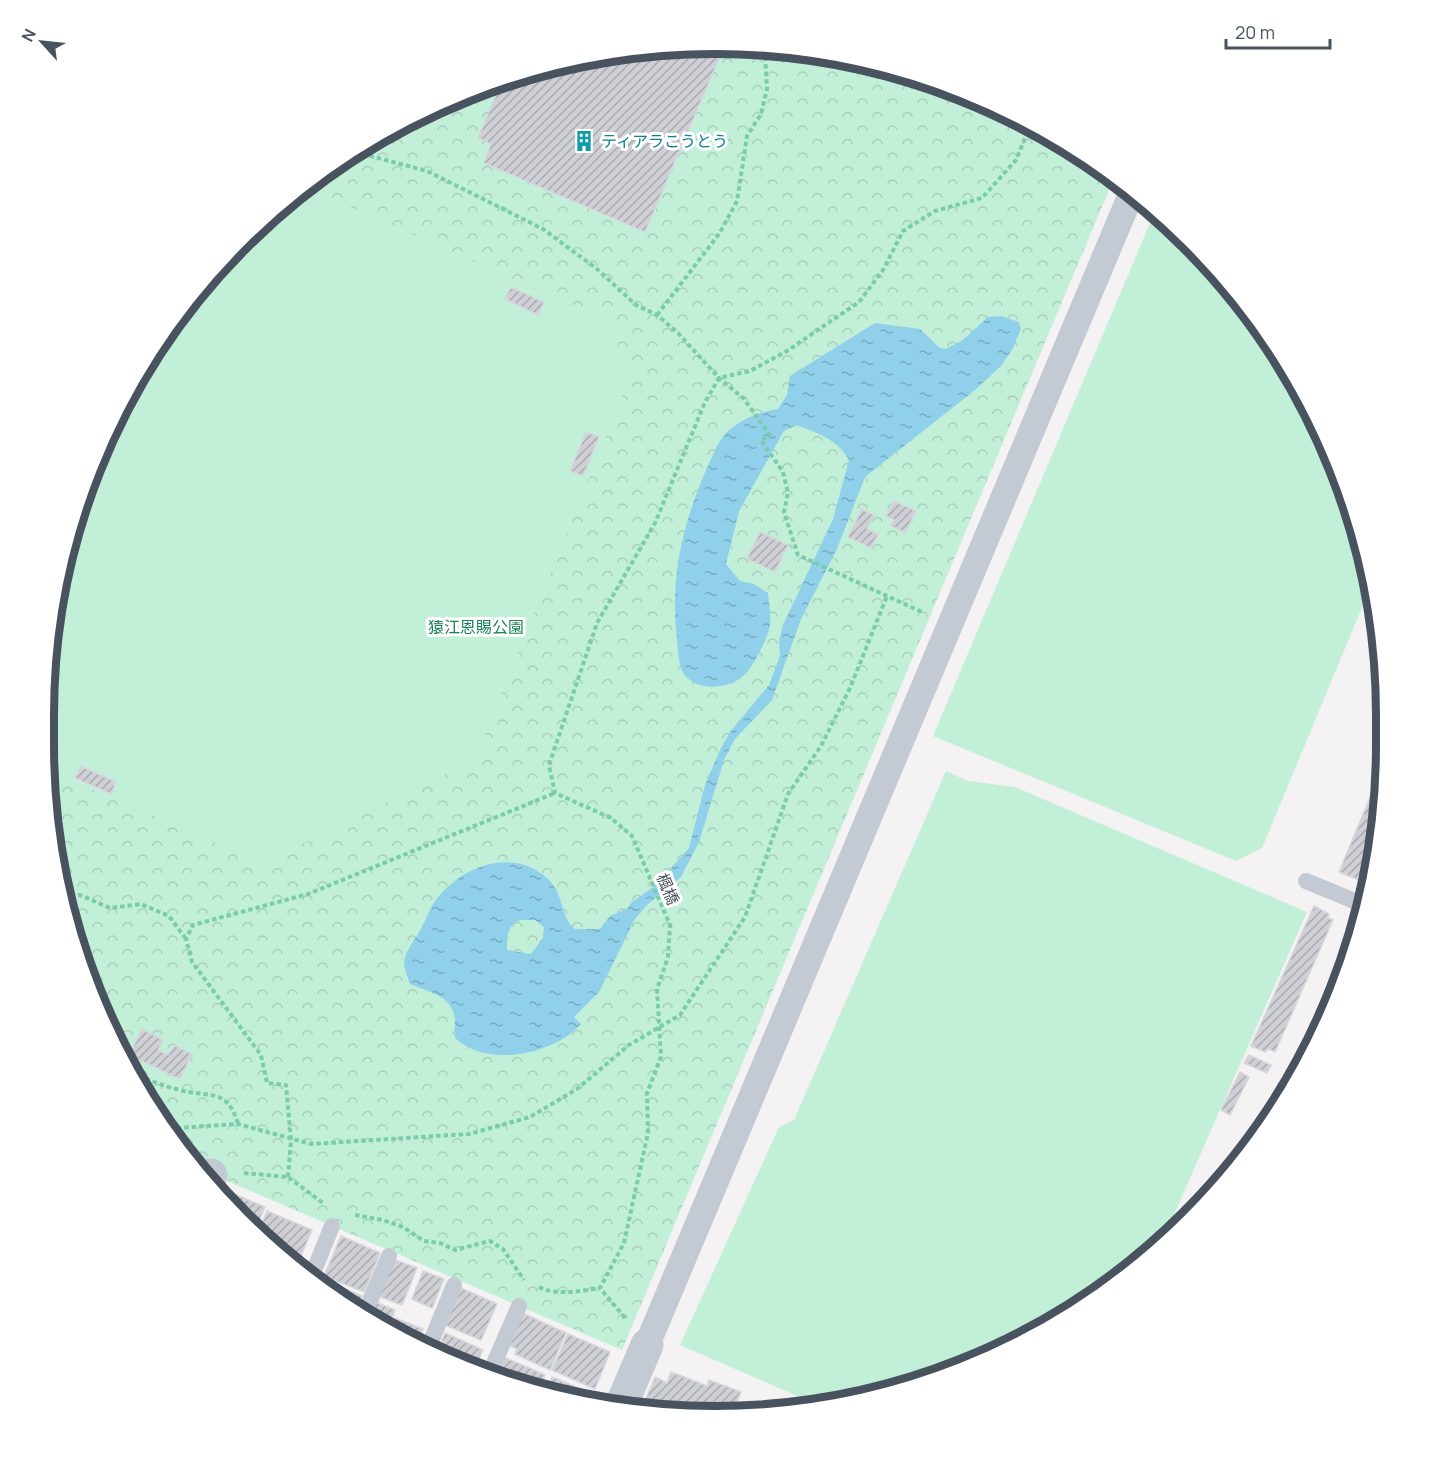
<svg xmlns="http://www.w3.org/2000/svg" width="1430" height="1460" font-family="Manrope,'Noto Sans JP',sans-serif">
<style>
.park{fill:url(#park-crowns)}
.pitch{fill:#c2efd8}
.water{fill:url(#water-ripples);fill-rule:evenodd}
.building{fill:url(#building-hatch);stroke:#d6d7dd;stroke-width:1.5}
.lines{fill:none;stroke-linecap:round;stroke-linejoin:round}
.path{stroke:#7acdac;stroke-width:4;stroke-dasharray:4.5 3;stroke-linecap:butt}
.service{stroke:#c3cad3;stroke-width:16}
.pedestrian{stroke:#c3cad3;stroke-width:26}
.minor{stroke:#c3cad3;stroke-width:33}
.labels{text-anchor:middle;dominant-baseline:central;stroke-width:6;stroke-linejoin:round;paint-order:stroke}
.culture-label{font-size:16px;fill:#0d838f;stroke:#fff;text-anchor:start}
.park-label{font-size:16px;fill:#198157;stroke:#fff}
.street-label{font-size:16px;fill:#49535f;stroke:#fff}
.rim{fill:none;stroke:#49535f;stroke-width:8}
</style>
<defs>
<pattern id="park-crowns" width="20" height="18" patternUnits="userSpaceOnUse" patternTransform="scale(1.5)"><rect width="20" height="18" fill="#c2efd8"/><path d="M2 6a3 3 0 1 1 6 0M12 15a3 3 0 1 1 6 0" fill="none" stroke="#a8cfbc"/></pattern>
<pattern id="water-ripples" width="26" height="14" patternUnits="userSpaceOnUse" patternTransform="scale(1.5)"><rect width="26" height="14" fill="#90d0eb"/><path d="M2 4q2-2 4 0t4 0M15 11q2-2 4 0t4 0" fill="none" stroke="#78abc2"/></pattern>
<pattern id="building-hatch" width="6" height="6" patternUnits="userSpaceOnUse" patternTransform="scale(1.5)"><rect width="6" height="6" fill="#ced0d6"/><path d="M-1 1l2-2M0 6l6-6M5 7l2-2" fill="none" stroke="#a9abb1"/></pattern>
</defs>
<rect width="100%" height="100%" fill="#f4f2f2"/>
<path class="park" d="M671,45L803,49L931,79L1051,134L1114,178L622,1350L199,1169L157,1118L95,1002L56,876L44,745L49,627L79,499L134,379L210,272L306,182L418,113L542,66Z"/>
<path class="pitch" d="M303,186L609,321L630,377L475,760L263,863L46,769L44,745L49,627L79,499L134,379L210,272Z
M1156,209L1248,306L1317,418L1364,542L1371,586L1262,848L1236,861L933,736Z
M946,771L968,781L1015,787L1307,912L1162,1242L1124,1278L1012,1347L888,1394L818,1405L680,1345L779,1127L794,1120Z"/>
<path class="water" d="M1002,316L1019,322L1021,329L1012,350L1001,366L975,390L865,477L837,549L801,619L772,700L735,739L724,760L699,842L681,877L647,905L635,919L599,992L574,1017L581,1024C554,1055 487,1068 455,1038C454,1031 456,1021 454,1014C449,995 426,991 410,984C408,977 402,966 405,958C407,948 416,939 420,930C426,921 429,910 435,901C457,872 497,852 532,868C569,886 556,914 575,929H600L610,916L627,909L632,902L655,886L689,848L705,785L720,750L730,732L769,685L780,656L779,641L783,625L833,519L849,460C837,439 819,434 797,425L784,431L739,511L726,564L740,581L754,584L768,593C769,603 771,616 770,625C768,638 752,670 742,677C726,690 696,691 684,674C678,665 678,650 677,639C670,578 682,526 706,470C712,458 718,440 728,431C740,420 762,411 778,409L787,395L790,376L875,323L920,329L940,348L946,349L963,340L988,317ZM521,920H535L544,927L543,938L531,954L507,950C507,937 507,924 521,920Z"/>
<path class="building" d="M671,45L724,47L645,232L484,163L491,144L478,138L502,81L542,66Z
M511,287L544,302L538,315L505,299Z
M586,432L599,437L583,476L570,471Z
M894,501L916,511L905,533L891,526L894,520L886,516Z
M862,509L874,515L867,529L878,534L871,548L848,537Z
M760,532L788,545L775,572L747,559Z
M81,766L116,782L111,794L75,778Z
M1374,788L1382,791L1381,832L1369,884L1339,872Z
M1314,906L1329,914L1328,918L1333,920L1275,1052L1269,1049L1265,1052L1251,1046Z
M142,1029L163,1040L158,1050L168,1055L174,1045L192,1054L180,1079L129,1055Z
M1249,1055L1271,1065L1267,1073L1244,1063Z
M1240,1072L1249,1077L1230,1115L1221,1110Z
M220,1188L265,1207L254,1231L240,1220L218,1193Z
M267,1211L312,1230L297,1265L258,1234Z
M341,1236L380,1253L364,1292L324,1276Z
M393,1259L417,1268L402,1305L378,1296Z
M423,1271L444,1279L432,1308L412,1299Z
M326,1281L362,1296L355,1311L323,1288Z
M461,1288L497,1304L481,1340L445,1325Z
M373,1301L395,1310L388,1328L367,1317Z
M520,1312L566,1333L550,1370L515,1354L517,1349L506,1344Z
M395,1318L423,1329L417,1343L390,1329Z
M445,1333L483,1350L474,1370L436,1354Z
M568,1334L610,1352L595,1389L552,1370Z
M499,1355L545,1375L539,1390L491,1375Z
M671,1372L707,1386L709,1380L741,1392L732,1413L667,1409L645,1401L655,1377L667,1383Z
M552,1377L586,1391L581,1403L546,1392Z"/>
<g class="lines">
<path class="path" d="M355,152L427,171L543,229L597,269L636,305L657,315L678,333L719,378L744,399L770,435L761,440L783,472L788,493L784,512L798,555L922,612
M657,315L719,234L737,201L747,136L761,114L767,89L765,54L770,48
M63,897L80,895L110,908L141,904L169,916L186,939
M132,1072C145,1079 161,1085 176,1089C206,1099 227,1085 238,1124
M162,1125L176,1128L238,1124L311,1144L469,1134L530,1117L577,1089L629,1045L680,1015L745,917L788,794L821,746L850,688L887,596
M244,1173L288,1177L323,1203
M288,1177L291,1141L286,1085L267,1083L261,1055L192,962L186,939L193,925L308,894L555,793
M355,1215L383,1220L403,1227L424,1241L440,1243L455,1250L490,1241L503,1249L524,1280
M539,1287C556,1296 581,1291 600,1288
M625,1318L600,1288L624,1243L648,1133L647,1093L661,1057L657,989L668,957L670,925L632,836L611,818L555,793L549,765L597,623L655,523L705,402L719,378L750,371L787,351L859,302L883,270L903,231L935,211L982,198L1016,160L1031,124"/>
<path class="service" d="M1306,881L1364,905
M311,1278L332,1226
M364,1315L389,1256
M428,1349L454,1285
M489,1375L519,1306
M761,1415L762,1413"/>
<path class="pedestrian" d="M647,1345L1132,192"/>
<path class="minor" d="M208,1181L211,1175
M621,1406L647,1345"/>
</g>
<defs>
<symbol id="building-bare" viewBox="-9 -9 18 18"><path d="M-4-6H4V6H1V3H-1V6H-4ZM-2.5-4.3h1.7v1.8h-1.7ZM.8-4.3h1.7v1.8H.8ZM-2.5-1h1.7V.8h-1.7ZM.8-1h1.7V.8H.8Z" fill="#0f9aa8" stroke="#fff" stroke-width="2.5" paint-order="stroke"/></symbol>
</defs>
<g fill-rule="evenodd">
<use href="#building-bare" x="569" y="126" width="30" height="30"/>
</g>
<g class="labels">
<g class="culture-label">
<text x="601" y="141">ティアラこうとう</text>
</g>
<g class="park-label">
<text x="476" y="627">猿江恩賜公園</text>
</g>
<g class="street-label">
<text transform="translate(668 889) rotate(67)">楓橋</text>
</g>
</g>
<path d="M0 0H1430V1460H0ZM715 54H715A661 661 0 0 1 1376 715V745A661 661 0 0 1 715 1406H715A661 661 0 0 1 54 745V715A661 661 0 0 1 715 54Z" fill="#fff" fill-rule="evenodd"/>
<path class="rim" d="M715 54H715A661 661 0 0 1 1376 715V745A661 661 0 0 1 715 1406H715A661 661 0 0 1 54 745V715A661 661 0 0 1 715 54Z"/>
<g transform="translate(42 42) rotate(297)" stroke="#ffffff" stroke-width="4.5" paint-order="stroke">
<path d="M0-4.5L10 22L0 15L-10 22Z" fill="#49535f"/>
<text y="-9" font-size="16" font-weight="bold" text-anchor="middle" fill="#49535f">N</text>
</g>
<path d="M1226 39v9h104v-9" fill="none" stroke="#49535f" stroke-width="3"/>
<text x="1235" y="39" font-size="18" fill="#49535f" stroke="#ffffff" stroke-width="4.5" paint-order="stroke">20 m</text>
</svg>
